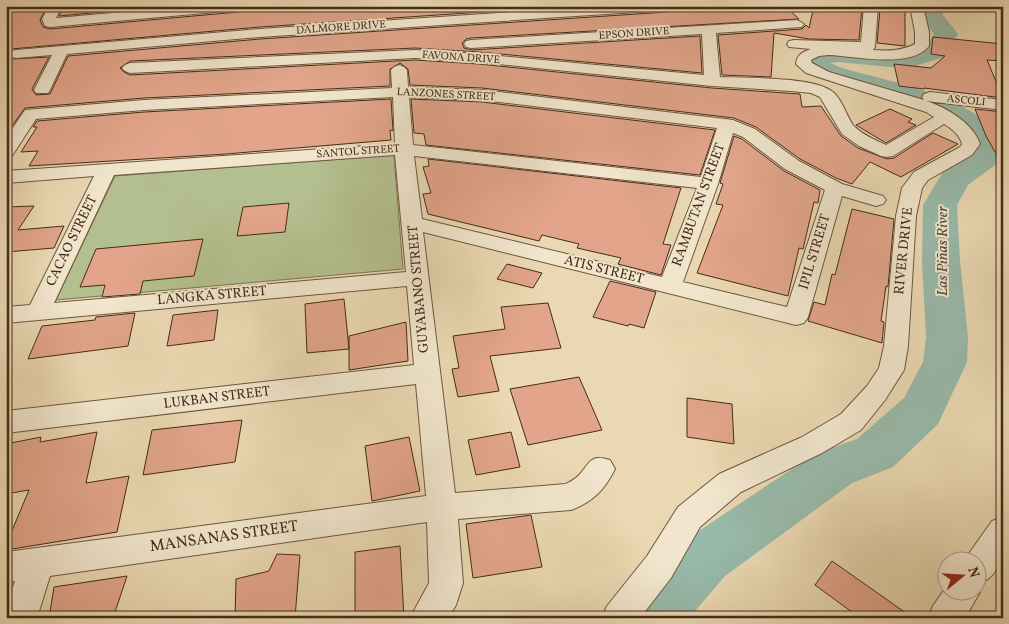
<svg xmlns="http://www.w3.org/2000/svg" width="1009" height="624" font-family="Vollkorn,serif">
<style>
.green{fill:#b4bf8f;stroke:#7c7554}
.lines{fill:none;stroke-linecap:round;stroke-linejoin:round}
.river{fill:#98baaa;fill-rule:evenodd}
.building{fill:#e2a58b;stroke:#442b1a}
.minor-casing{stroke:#6e5640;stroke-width:2}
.minor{fill:#f1e6cd;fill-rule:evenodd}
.labels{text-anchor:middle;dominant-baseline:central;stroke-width:4;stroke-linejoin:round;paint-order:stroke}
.far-street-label{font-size:11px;fill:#442b1a;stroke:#f1e6cd}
.street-label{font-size:14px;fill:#442b1a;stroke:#f1e6cd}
.water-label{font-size:15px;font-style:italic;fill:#554837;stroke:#f1e6cd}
.near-street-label{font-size:16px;fill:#442b1a;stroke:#f1e6cd}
</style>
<rect width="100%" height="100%" fill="#ead8b2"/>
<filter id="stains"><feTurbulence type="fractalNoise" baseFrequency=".004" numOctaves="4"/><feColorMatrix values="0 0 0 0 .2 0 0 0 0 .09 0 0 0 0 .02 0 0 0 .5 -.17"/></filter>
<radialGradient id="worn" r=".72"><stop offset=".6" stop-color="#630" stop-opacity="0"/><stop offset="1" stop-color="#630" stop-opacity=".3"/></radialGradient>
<path class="green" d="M394,155L403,269L56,300L115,176Z"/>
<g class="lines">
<path class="river" d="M919,6H941L943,15L958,34L944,57L915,66L890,67L837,62L830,63L842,68C891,82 973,96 1002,139L1003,159L968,185L957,205L960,261L968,337L967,362L938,424L893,467L852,483L725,576L689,618H620L629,597L685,540L816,453L857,439L904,398L923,362L926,337L922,261L923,205L943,172L974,150C965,114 874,95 842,85C827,81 807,77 798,64L807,52C817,49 827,46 837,46C868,46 896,55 926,47L934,34L919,16Z"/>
</g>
<path class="building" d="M6,6H47L40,20L43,27L50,29L238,12L246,6H571L260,27L11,49L7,53L11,59L49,57L32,89L36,95L50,94L68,56L260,39L667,12L672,9L785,6L799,19L471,38L466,39L462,43L464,48L471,50L700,36L702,73L479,52L415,48L130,61L120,68L124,72L130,75L415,60L479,64L712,88L800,94L802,107L821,106L841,136L858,148L887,159L894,158L933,133L958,144L901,177L870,162L852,184L836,178L800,159L756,127L734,118L482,88L410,85L408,69L400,63L390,69V86L144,98L25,108L9,130H6Z
M64,6H167L59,16Z
M814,6L862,7L859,40L809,39L774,33L771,77L722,75L718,35L802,29L806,25L809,28Z
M882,6H905V46L877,43L880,9H882Z
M933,37L1003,44V61L987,60L1003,98L924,88V89L899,86L894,64L931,68L945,56L931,54Z
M391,99L393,131L390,130L391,140L226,154L29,166L38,151L21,152L37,127H33L37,121L144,112Z
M411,99L482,102L715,130L700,175L426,145L424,134L414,133Z
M890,109L912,119L908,122L916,125L886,143L856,125Z
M975,109L1003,112V166L986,136Z
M734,136L742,139L784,171L820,190L818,203L814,202L803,249L799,248L788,296L697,273L723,205L716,204L723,184L720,183Z
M428,159L681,188L663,244L671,245L661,275L618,264L621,258L577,248L579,244L542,235L539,241L428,214L423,194L431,193L423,167L429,166Z
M289,203L285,232L237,236L243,207Z
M34,206L18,230L64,226L54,248L6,252V207Z
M852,209L894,219L888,287L886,286L881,321L884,322L882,343L808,321L814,302L825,305L832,274L835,275Z
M203,239L194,276L143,281L140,294L102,297L105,285L80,287L96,249Z
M507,264L542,273L533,288L497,279Z
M610,281L656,292L644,328L629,324L628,326L593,317Z
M344,299L349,349L307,353L305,304Z
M548,303L561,348L490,356L499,391L458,397L452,369L459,368L453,336L505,329L501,307Z
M218,310L214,340L167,346L173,315Z
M135,313L128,346L28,359L42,326L95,320L96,317Z
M406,322L408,361L349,370V336Z
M579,377L602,430L528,445L510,389Z
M687,398L732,404L734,444L687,437Z
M242,420L235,462L143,475L152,430Z
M97,432L86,483L129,476L117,532L6,550V545L29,490L6,494V444L41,437L40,442Z
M511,432L520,467L476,475L468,440Z
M409,437L420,491L372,501L365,446Z
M531,515L542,567L473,578L466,524Z
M400,546L404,618H355V552Z
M277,554L300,555L295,618H235L236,579L269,571Z
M832,561L913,618H860L815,585Z
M127,576L113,618H49L54,587Z"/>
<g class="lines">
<defs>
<path id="minor" d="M49,6H62L56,18L191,6H244L238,10L50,27L45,26L42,19Z
M603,6H673L667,10L260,37L67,54L50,90L48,93H36L34,90L52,55L16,58L11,57L9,54L11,51L16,50L260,29Z
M864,6H878L875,47L873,50C888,51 901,51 915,44V32L910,6H923L929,32V46C912,69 854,56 829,55L819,56L811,60L812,63L829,72L924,100L922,97L924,94L930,92L1003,100V110L926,101C946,107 973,123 980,144L972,155L928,180L922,188L916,216L908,346L904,370L885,400L861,430L822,453L741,492L700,527L671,578L640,618H602L607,606L647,556L678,507L719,474L802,437L841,414L867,386L879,368L884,346L896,216L902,188L914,172L960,147L962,144C959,134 952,129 944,124L893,156L887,157L881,156L859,146L842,134L820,97L811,93L791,91L712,86L479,62L415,58L130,73L125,71L122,68L125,65L130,63L415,50L479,54L704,75L702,34L471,48L466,47L464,44L466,41L471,40L797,20L804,24L802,27L716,33L720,77C746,78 810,77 830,90C841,96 846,115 853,125C861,134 875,140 886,145L934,117L926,112L806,73L796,64C797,54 803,52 811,49L789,47L787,44L789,41L794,40L861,42Z
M399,65L404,67L407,70L408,87L482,90L733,120L755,129L799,161L842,184L883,196L886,200L883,204L876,206L842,196L808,317L804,323L796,325L423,232L455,493L566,484C569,482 574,480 577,477C590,465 588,453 610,460L615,469C605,489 593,502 571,510L458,519L463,583L456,605L448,618H410L429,583L427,522L50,576L37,618H6V608L15,581L6,582V552L426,496L416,384L6,433V411L414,365L407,286L6,323V307L30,305L94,176L6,183V171L395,144L393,97L144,110L36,119L12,156L6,157V138L25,110L144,100L392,88L391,70L394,67ZM409,97L482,100L717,128L701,177L413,145ZM733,133L743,137L785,169L825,190L787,307L683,282L718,184ZM395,155L406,272L54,303L114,175ZM414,156L697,188L662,277L422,219Z
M1003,517C1003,544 1007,573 977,585L980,592L965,618H928L933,606L946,587V592H976V562H963L992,521Z"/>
</defs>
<use href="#minor" class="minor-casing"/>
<use href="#minor" class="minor"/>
</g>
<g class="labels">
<g class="far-street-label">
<text transform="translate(341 28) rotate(-4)">DALMORE DRIVE</text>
<text transform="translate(634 34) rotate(-4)">EPSON DRIVE</text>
<text transform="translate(461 58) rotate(4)">FAVONA DRIVE</text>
<text transform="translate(446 95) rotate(3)">LANZONES STREET</text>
<text transform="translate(966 101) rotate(6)">ASCOLI</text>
<text transform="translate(358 152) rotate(-4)">SANTOL STREET</text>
</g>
<g class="street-label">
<text transform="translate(699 205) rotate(-70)">RAMBUTAN STREET</text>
<text transform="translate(72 241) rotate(-64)">CACAO STREET</text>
<text transform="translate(904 251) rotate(-84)">RIVER DRIVE</text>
<text transform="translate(815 252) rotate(-73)">IPIL STREET</text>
<text transform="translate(604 270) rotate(14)">ATIS STREET</text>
<text transform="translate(419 289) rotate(-95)">GUYABANO STREET</text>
<text transform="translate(212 296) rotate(-5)">LANGKA STREET</text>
<text transform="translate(217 398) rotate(-7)">LUKBAN STREET</text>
</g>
<g class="water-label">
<text transform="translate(943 251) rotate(-90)">Las Piñas River</text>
</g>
<g class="near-street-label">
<text transform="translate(224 537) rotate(-8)">MANSANAS STREET</text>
</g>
</g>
<rect width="1009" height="624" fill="none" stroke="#ead8b2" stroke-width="25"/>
<rect x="8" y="8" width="994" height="609" fill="none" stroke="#442b1a" stroke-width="2.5"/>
<rect x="12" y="12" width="984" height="599" fill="none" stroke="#442b1a"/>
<g transform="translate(962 576) rotate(72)"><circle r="24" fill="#f1e6cd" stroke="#ac9b85"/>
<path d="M0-4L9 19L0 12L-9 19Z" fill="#8f2418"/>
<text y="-8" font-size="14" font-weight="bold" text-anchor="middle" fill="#442b1a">N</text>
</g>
<rect width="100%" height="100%" filter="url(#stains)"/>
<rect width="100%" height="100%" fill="url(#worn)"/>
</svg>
